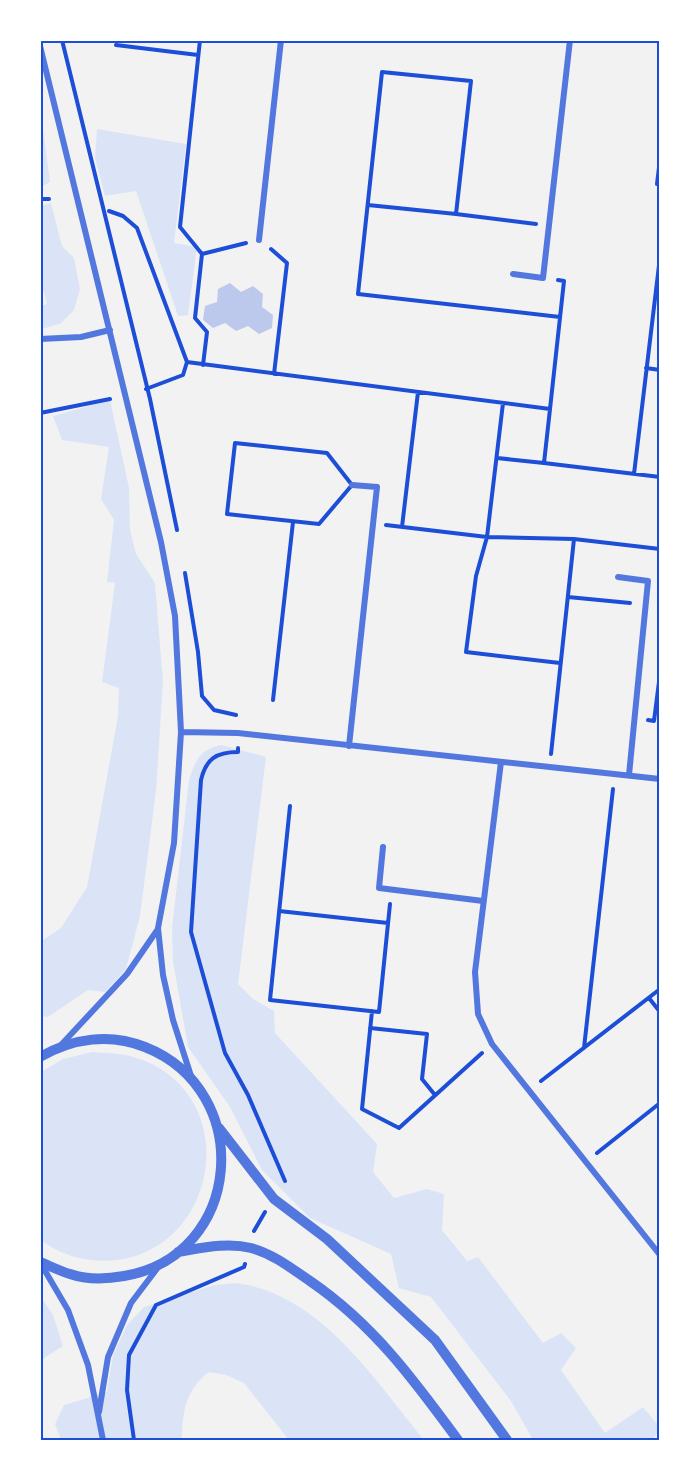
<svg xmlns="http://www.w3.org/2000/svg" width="700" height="1481" font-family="Signika,sans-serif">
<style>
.green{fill:#dbe4f7}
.building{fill:#bdc9ec}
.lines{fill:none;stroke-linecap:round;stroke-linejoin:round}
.path{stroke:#1d4ed8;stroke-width:4}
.minor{stroke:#5277de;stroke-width:6}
.tertiary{stroke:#5277de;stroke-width:10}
.neatline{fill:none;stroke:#1d4ed8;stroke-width:2}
</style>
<rect width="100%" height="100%" fill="#f2f2f2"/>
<path class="green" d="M41,113L50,182L41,187H40Z
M97,129L186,144L174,243L197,247L188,315L178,316L136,191L105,196L95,158Z
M51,203L62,246L74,258L80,289L74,310L60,324L41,329V306L47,304L41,281V206Z
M110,400L129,488L130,530L136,554L155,583L163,682L156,791L140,916L126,969L105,992L88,990L48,1017L41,1016L40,942L61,928L87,887L118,716L119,688L102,682L115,583L107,582L114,520L101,499L109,447L62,440L53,416Z
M221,745L266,757L238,984L253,999L274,1011L275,1033L377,1144L373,1172L394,1198L427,1189L444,1194L442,1230L467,1261L478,1257L543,1343L561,1333L576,1348L561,1370L605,1433L643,1407L659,1426V1431L652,1440H533L511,1401L431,1297L399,1288L391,1254L310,1218L262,1170L230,1107L188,1047L173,962L172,928L189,780C195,761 200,749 221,745Z
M92,1052C113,1053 131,1054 150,1063C241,1107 216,1246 118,1260C90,1263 63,1257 41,1240V1072L63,1059Z
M236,1283C320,1294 374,1379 424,1440H289L244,1383L226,1375L209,1372C186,1389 182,1413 182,1440H61L55,1424L64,1405L107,1392L113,1355L127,1325L144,1307L214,1285Z
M41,1297L53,1315L63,1346L41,1360Z"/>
<path class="building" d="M230,283L241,292L253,286L263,294L262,307L273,315L272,328L259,334L248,326L236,331L225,323L213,328L203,320L205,306L217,302L218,289Z"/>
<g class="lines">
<path class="path" d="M62,40L150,399L177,530
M200,40L180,227L202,254
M116,45L198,55
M660,159L657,184H660
M40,199H49
M368,205L456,214L471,81L382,72L358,294L560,317
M109,211L123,216L137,228L187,362L550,409L544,463L660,477
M456,214L536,224
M271,249L287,263L274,374
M203,365L207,332L195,318L202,254L246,243
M646,368L660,370
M146,389L183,375L187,362
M503,403L487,537L476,576L466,652L560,663
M550,409L564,281L558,280
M40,413L110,399
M235,443L327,453L352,485L319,524L227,514Z
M497,458L544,463
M634,474L660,257
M386,525L487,537L574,539L660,549
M402,527L418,392
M185,573L198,652L202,696L214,710L236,715
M568,597L630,603
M273,700L293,522
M648,720L654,721L660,674
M238,748V752C216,752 206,759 201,780L191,932L225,1053L248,1095L285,1181
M551,754L574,539
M290,806L270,1000L379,1012L390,904
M279,911L388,923
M649,998L660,1012
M372,1011L362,1109L399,1128L482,1053
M370,1028L427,1034L422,1079L435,1095
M584,1048L613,789
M541,1081L660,989
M597,1153L660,1103
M254,1231L265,1212
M134,1440L127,1390L129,1355L156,1305L244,1267L245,1264"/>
<path class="minor" d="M40,46L161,542L175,616L181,732L174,843L158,928L163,975L173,1020L191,1076
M259,240L281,40
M513,274L543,278L570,40
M40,339L81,337L110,330
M618,577L648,581L629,775
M181,732L238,733L660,779
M349,746L377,487L352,485
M501,762L475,972L478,1014L492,1044L660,1255
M383,847L379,888L483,901
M61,1045L127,974L158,929
M41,1264L68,1310L88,1365L103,1440
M99,1412L108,1357L131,1303L159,1266"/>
<path class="tertiary" d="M40,1057C73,1038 110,1033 145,1047C256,1091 243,1256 124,1276C107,1279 87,1280 70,1274C60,1271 50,1266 40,1262
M219,1128L274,1199L327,1239L435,1340L507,1440
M178,1252C202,1248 227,1242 251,1248C273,1254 291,1268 310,1281C373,1324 414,1380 458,1440"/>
</g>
<rect width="700" height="1481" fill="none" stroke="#ffffff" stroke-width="84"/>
<rect x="42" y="42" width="616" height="1397" class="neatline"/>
</svg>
